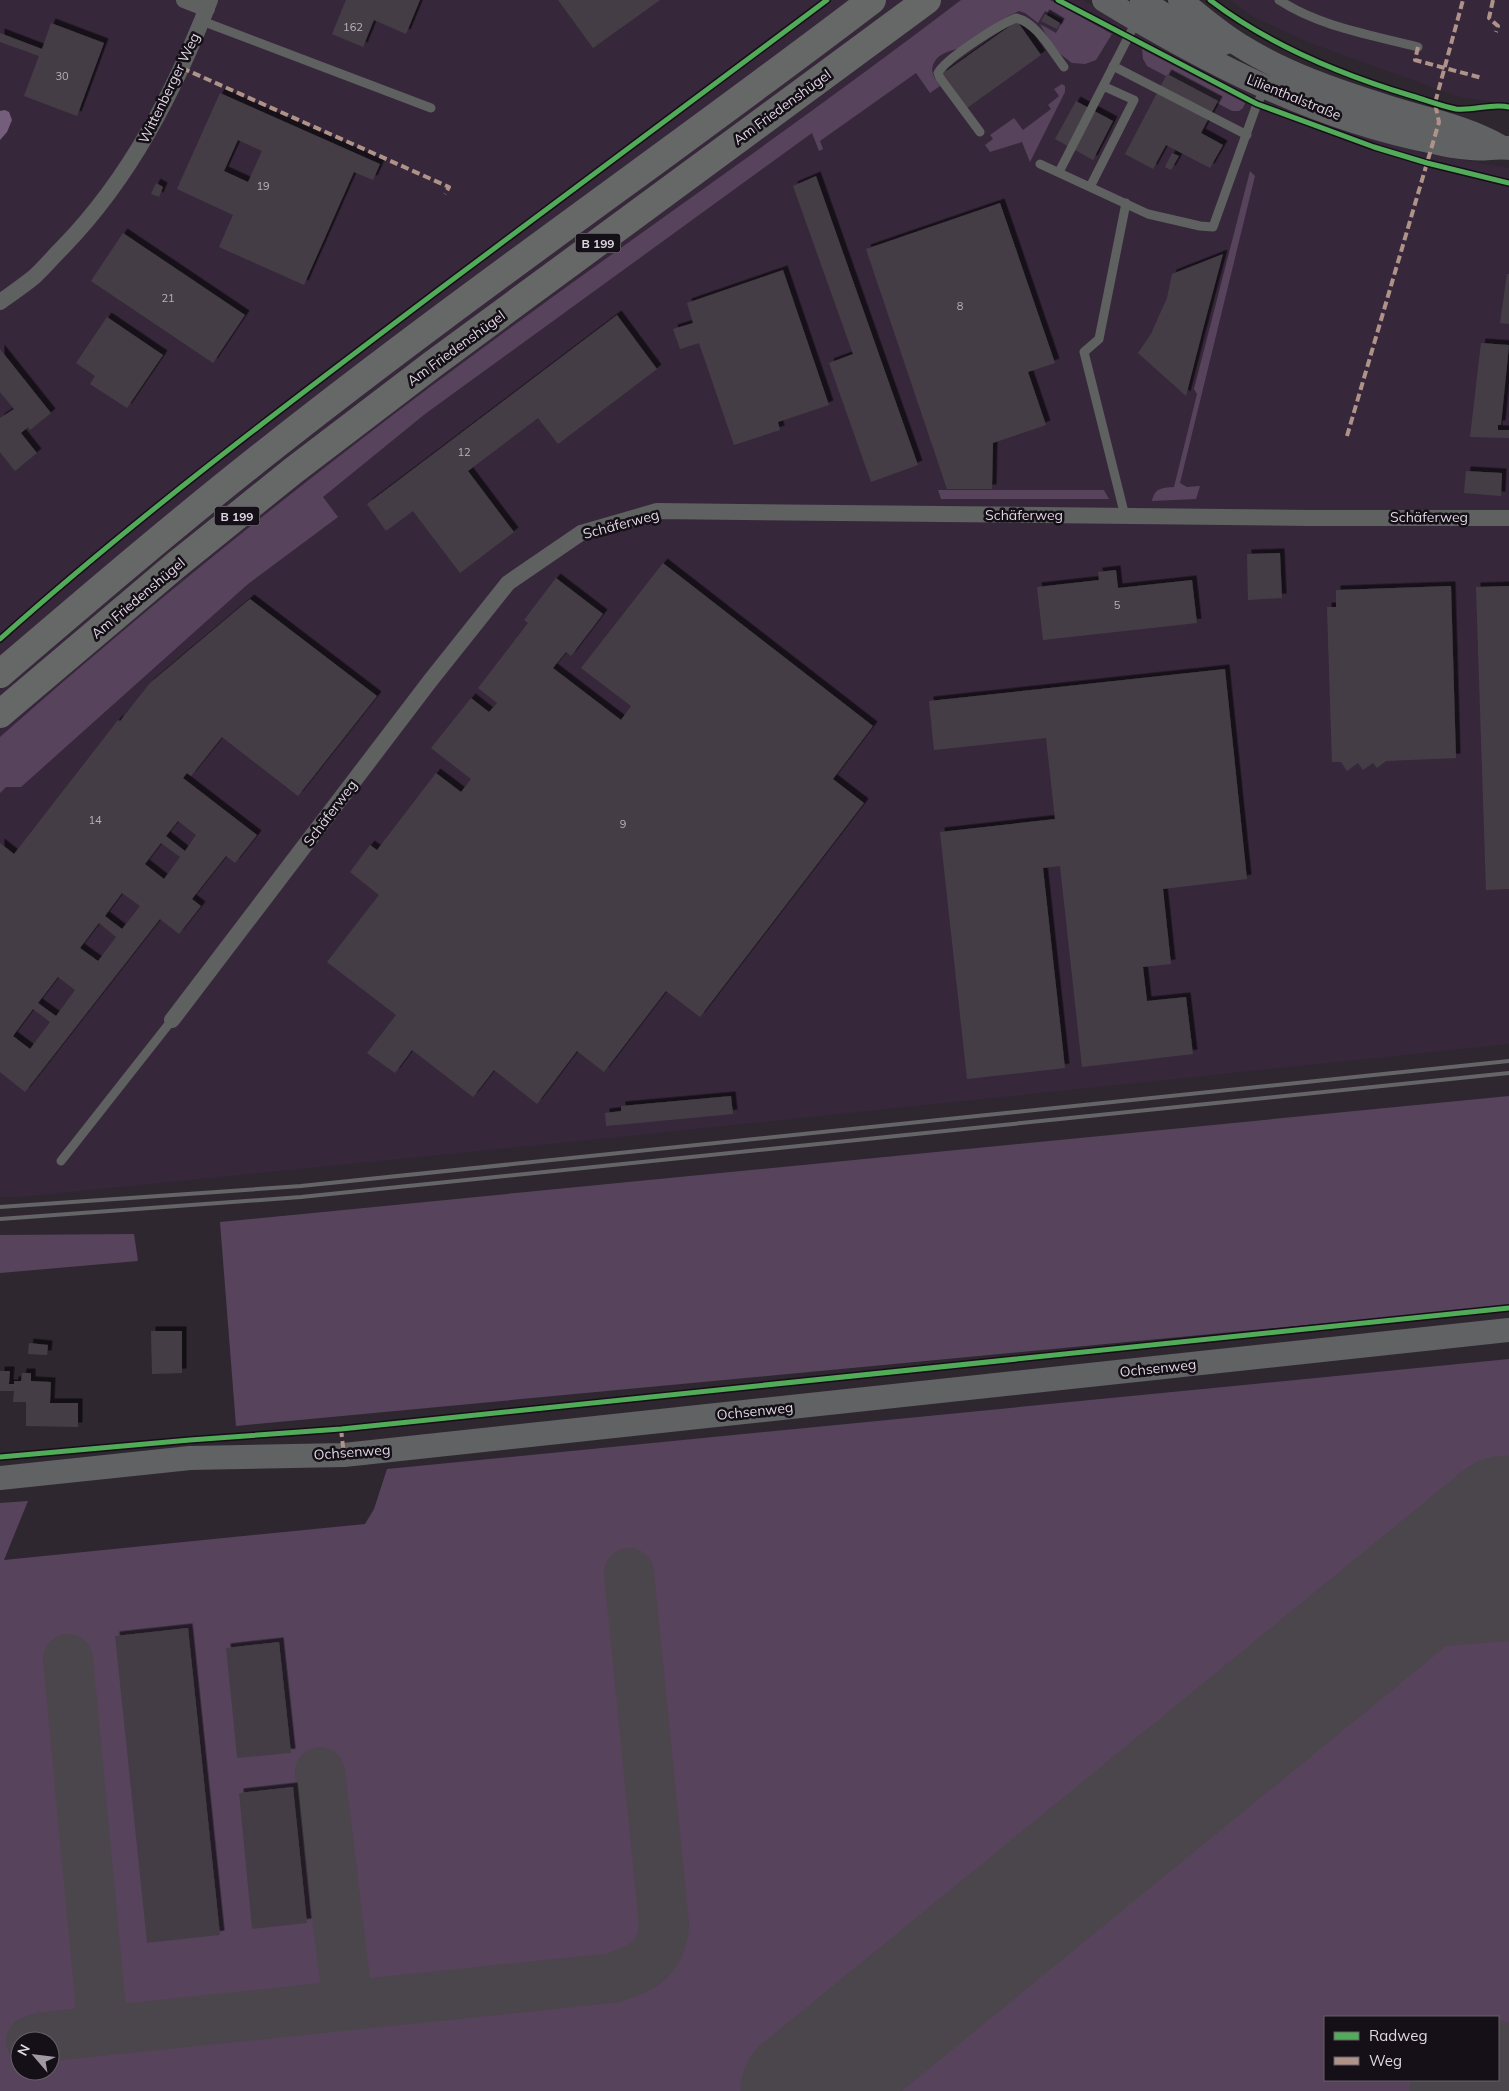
<svg xmlns="http://www.w3.org/2000/svg" width="1509" height="2091" font-family="Mulish,sans-serif">
<style>
.built{fill:#37273b}
.green{fill:#58435d;fill-rule:evenodd}
.water{fill:#755d7c}
.lines{fill:none;stroke-linecap:round;stroke-linejoin:round}
.taxiway{stroke:#4a464b;stroke-width:50}
.runway{stroke:#4a464b;stroke-width:125}
.building{fill:#443e45;fill-rule:evenodd;filter:url(#shadow)}
.lane{stroke:#5e6160;stroke-width:9}
.street{stroke:#5e6160;stroke-width:16}
.secondary{stroke:#616263;stroke-width:24}
.highway{stroke:#666867;stroke-width:28}
.rail{stroke:#656466;stroke-width:4}
.quiet{stroke:#af9288;stroke-width:4;stroke-dasharray:8 4;stroke-linecap:butt}
.cycleway-casing{stroke:#150f17;stroke-width:8}
.cycleway{stroke:#51ab58;stroke-width:5}
.labels{text-anchor:middle;dominant-baseline:central;stroke-width:5;stroke-linejoin:round;paint-order:stroke}
.number-label{font-size:11px;fill:#b8b1bb}
.shield{fill:#150f17;stroke:#a29ba5;stroke-width:1}
.shield-label{font-size:12px;font-weight:bold;fill:#dfd7e2}
.street-label{font-size:14px;fill:#dfd7e2;stroke:#150f17}
</style>
<defs>
<filter id="shadow"><feDropShadow dx="4.5" dy="-4.5" stdDeviation="0" flood-color="#0009"/></filter>
</defs>
<rect width="100%" height="100%" fill="#2e2730"/>
<path class="built" d="M0,0H1083L1265,102L1422,153L1509,168V1044L638,1135L19,1197H0Z
M1230,0H1509V105L1457,96L1310,43L1252,16Z"/>
<path class="green" d="M961,0H1050L1112,34L1096,60L1085,64L1072,63L1055,50L1040,24L1056,33L1063,20L1045,11L1038,23L1025,13L1019,11C998,19 982,37 962,47C952,51 938,52 933,65C930,73 936,80 940,86L930,93L916,73L820,141L823,149L819,151L812,133L425,414L323,497L338,517L248,584L21,787H6L0,793V737C138,615 282,498 430,387C605,256 787,133 961,0Z
M1142,49L1245,103L1243,108L1239,111H1232L1147,66L1143,59Z
M1062,84L1065,86V92L1030,162L1022,142L990,152L985,145L993,139L990,135L1014,118L1023,130L1051,109L1048,105L1059,96L1054,89Z
M1250,171L1255,176L1180,483L1187,487L1200,486L1196,499L1152,501C1155,488 1161,488 1174,487L1197,394L1194,389Z
M938,490H1104L1109,499H941Z
M1509,1096V1306L236,1426L220,1222Z
M134,1234L138,1261L0,1273V1235Z
M1509,1359V2091H0V1503L28,1501L4,1560L365,1524L374,1509L387,1469ZM1325,2017H1498V2080H1325ZM20,2041H50V2071H20Z"/>
<path class="water" d="M5,110L9,112L12,120L7,132L0,140V111Z"/>
<g class="lines">
<path class="taxiway" d="M1370,1627L1509,1616
M68,1659L103,2031
M320,1772L348,2005
M31,2041L43,2037L613,1978C643,1968 662,1959 664,1924L629,1573"/>
<path class="runway" d="M803,2091L1504,1518
M1472,2091L1483,2080"/>
</g>
<path class="building" d="M346,0H420L406,34L374,20L363,47L332,34Z
M558,0H660L593,48Z
M1045,14L1060,23L1057,29L1041,21Z
M1017,21L1041,55L967,108L942,74Z
M51,23L104,43L77,116L24,96L39,56L0,42V33L42,49Z
M1167,74L1218,101L1201,133L1223,145L1210,168L1166,145L1153,169L1125,154Z
M220,93L380,164L373,180L354,172L304,285L219,247L233,215L177,189ZM238,140L262,151L248,182L224,171Z
M1076,101L1113,121L1093,160L1055,139Z
M1172,153L1179,156L1171,170L1165,167Z
M816,176L918,465L871,482L829,363L853,354L793,186Z
M156,183L163,187L159,197L151,194Z
M1000,203L1055,363L1028,372L1046,425L993,443L992,489H947L866,249Z
M123,233L245,315L213,363L91,281Z
M1223,254L1203,329L1186,396L1138,353L1151,334L1158,318L1167,298L1172,274Z
M783,270L829,405L778,422L780,430L734,445L699,343L680,349L673,329L693,323L687,303Z
M1507,274H1509V324L1500,323Z
M617,315L657,369L558,444L538,418L468,471L514,532L460,573L413,511L386,531L367,504Z
M107,317L163,355L127,408L90,384L95,376L76,363Z
M1481,343L1509,345L1501,425H1498V430H1509V438L1470,437Z
M0,349L51,413L30,430L28,427L21,433L37,453L15,471L0,452V418L14,409L0,392Z
M1466,471L1502,473L1501,496L1464,493Z
M1280,553L1282,598L1248,600L1247,554Z
M663,563L873,726L833,779L864,803L700,1017L666,991L604,1072L577,1051L537,1104L494,1070L473,1097L412,1050L395,1073L367,1053L396,1015L327,962L379,895L350,872L370,845L377,850L436,773L461,792L471,779L431,748L471,698L489,712L497,703L478,688L528,623L524,620L556,578L603,614L571,656L566,652L553,668L621,720L631,706L581,668Z
M1116,570L1118,588L1192,580L1197,623L1043,640L1037,587L1099,580L1098,572Z
M1451,586L1456,758L1386,761L1377,768L1373,763L1363,770L1358,763L1347,771L1341,762H1332L1327,607H1336V590Z
M1509,586V889L1486,890L1476,587Z
M250,599L377,696L298,796L222,737L191,776L187,773L183,778L257,835L235,863L226,856L192,899L201,906L179,934L160,919L25,1092L0,1072V843L14,854L118,720L120,721L150,683ZM178,821L196,835L185,851L166,836ZM161,843L180,857L164,879L145,864ZM122,893L140,906L122,929L105,916ZM99,923L116,937L98,961L80,948ZM58,977L75,990L56,1016L38,1003ZM33,1009L50,1022L30,1049L13,1036Z
M1225,669L1247,879L1163,889L1171,964L1143,967L1147,1001L1186,997L1193,1054L1082,1067L1060,866L1043,868L1065,1068L967,1079L940,832L1055,819L1046,738L934,750L929,701Z
M731,1096L733,1114L606,1126L605,1113L621,1111V1106Z
M151,1331H182V1373L152,1374Z
M29,1343L48,1345L47,1355L28,1354Z
M0,1371H10L9,1384H14V1381H21L22,1373H31V1381L51,1382L50,1403H78V1427L26,1426V1402H13L14,1391H0Z
M188,1628L220,1935L147,1943L115,1636Z
M279,1642L291,1753L237,1758L226,1648Z
M293,1787L307,1923L252,1929L239,1793Z"/>
<g class="lines">
<path class="lane" d="M1279,0C1320,27 1372,35 1418,47
M202,21L431,108
M1113,66L1247,135
M980,132L940,78L938,73C946,58 999,25 1016,18C1037,23 1051,50 1064,67
M1040,164L1148,214L1200,226L1213,227L1257,104L1266,87
M1059,172L1137,20
M1090,187L1134,100L1103,86
M1125,516L1084,352L1099,339L1126,203
M61,1161L172,1020"/>
<path class="street" d="M184,0L207,9
M0,302C11,294 23,286 34,277C44,268 53,257 63,247C131,177 175,90 210,0
M172,1020L430,681L508,583L581,533L657,511L1310,518H1509"/>
<path class="secondary" d="M1104,0C1206,62 1315,119 1434,142C1446,145 1459,147 1471,148C1484,150 1496,146 1509,148
M1142,0C1167,17 1194,37 1224,43
M1180,0C1200,16 1219,33 1241,46C1284,73 1336,91 1384,106C1423,119 1464,126 1499,146
M0,1478L190,1458L344,1455L1509,1330"/>
<path class="highway" d="M0,674C90,597 180,520 273,447C468,293 674,151 872,0
M0,714L176,565L294,470L433,364L927,0"/>
<path class="rail" d="M0,1207L301,1186L1509,1061
M0,1219L301,1197L1509,1073"/>
<path class="quiet" d="M1493,0L1489,18L1498,26L1496,32
M1418,47L1415,60L1482,78
M182,68L449,187L445,194
M1347,436L1439,122L1435,103L1463,0
M341,1429L344,1455"/>
<defs>
<path id="cycleway" d="M1058,0L1257,104L1374,147L1427,163L1509,183
M1210,0C1269,45 1342,75 1412,96C1426,100 1441,106 1456,109C1474,111 1491,103 1509,107
M0,639C140,514 290,402 440,289C569,193 698,96 827,0
M0,1457L190,1440L341,1429L1509,1308"/>
</defs>
<use href="#cycleway" class="cycleway-casing"/>
<use href="#cycleway" class="cycleway"/>
</g>
<g class="labels">
<g class="number-label">
<text x="353" y="27">162</text>
<text x="62" y="76">30</text>
<text x="263" y="186">19</text>
<text x="168" y="298">21</text>
<text x="960" y="306">8</text>
<text x="464" y="452">12</text>
<text x="1117" y="605">5</text>
<text x="95" y="820">14</text>
<text x="623" y="824">9</text>
</g>
<g class="shield">
<rect x="575.5" y="233.5" width="45" height="19" rx="4"/>
<rect x="214.5" y="506.5" width="45" height="19" rx="4"/>
</g>
<g class="shield-label">
<text x="598" y="243">B 199</text>
<text x="237" y="516">B 199</text>
</g>
<g class="street-label">
<text transform="translate(169 88) rotate(-64)">Wittenberger Weg</text>
<text transform="translate(1294 97) rotate(22)">Lilienthalstraße</text>
<text transform="translate(782 107) rotate(-36)">Am Friedenshügel</text>
<text transform="translate(456 348) rotate(-36)">Am Friedenshügel</text>
<text x="1024" y="515">Schäferweg</text>
<text x="1429" y="517">Schäferweg</text>
<text transform="translate(621 524) rotate(-15)">Schäferweg</text>
<text transform="translate(138 598) rotate(-40)">Am Friedenshügel</text>
<text transform="translate(330 813) rotate(-53)">Schäferweg</text>
<text transform="translate(1158 1368) rotate(-6)">Ochsenweg</text>
<text transform="translate(755 1411) rotate(-6)">Ochsenweg</text>
<text transform="translate(352 1452) rotate(-4)">Ochsenweg</text>
</g>
</g>
<rect x="1324" y="2016" width="175" height="65" fill="#150f17" stroke="#665f68"/>
<rect x="1334" y="2032" width="25" height="8" fill="#51ab58" stroke="#665f68"/>
<text x="1369" y="2041" font-size="15" fill="#dfd7e2">Radweg</text>
<rect x="1334" y="2057" width="25" height="8" fill="#af9288" stroke="#665f68"/>
<text x="1369" y="2066" font-size="15" fill="#dfd7e2">Weg</text>
<g transform="translate(35 2056) rotate(298)"><circle r="24" fill="#150f17" stroke="#665f68"/>
<path d="M0-4L9 19L0 12L-9 19Z" fill="#a199a4"/>
<text y="-8" font-size="14" font-weight="bold" text-anchor="middle" fill="#dfd7e2">N</text>
</g>
</svg>
